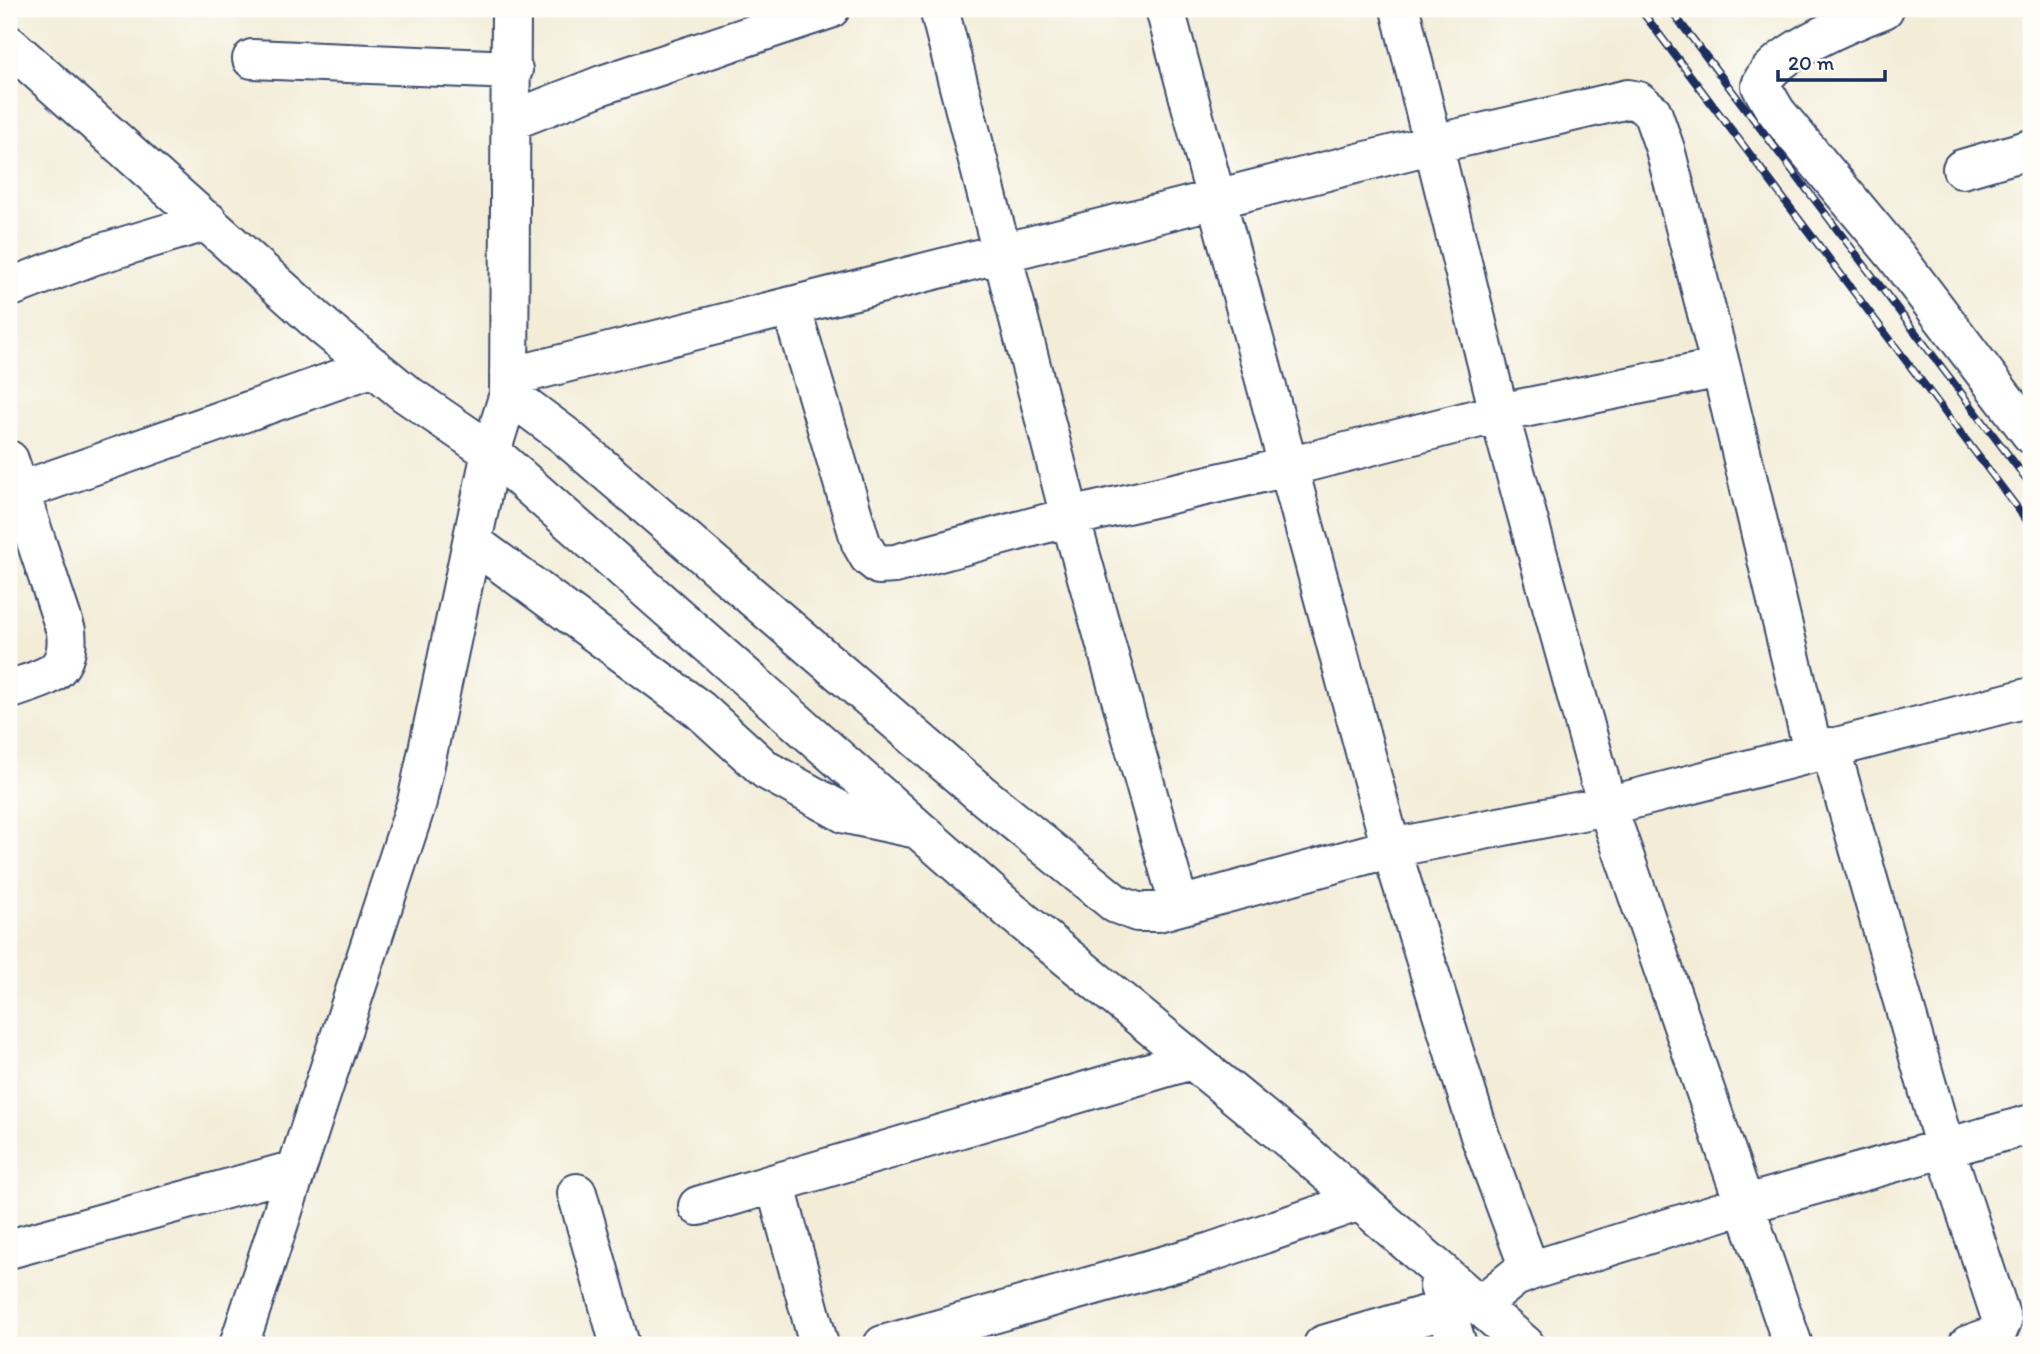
<svg xmlns="http://www.w3.org/2000/svg" width="2040" height="1354" font-family="Itim,sans-serif">
<style>
.lines{fill:none;stroke-linecap:round;stroke-linejoin:round}
.minor-casing{stroke:#3b4c70;stroke-width:42}
.minor{stroke:#fff;stroke-width:38}
.rail-casing{stroke:#1b2f5e;stroke-width:8}
.rail{stroke:#fdfcf7;stroke-width:5;stroke-dasharray:16;stroke-linecap:butt}
</style>
<rect width="100%" height="100%" fill="#fdfcf7"/>
<filter id="ink" filterUnits="userSpaceOnUse"><feTurbulence type="fractalNoise" baseFrequency=".0143" numOctaves="2"/><feDisplacementMap in="SourceGraphic" scale="14" xChannelSelector="R" yChannelSelector="G"/><feConvolveMatrix kernelMatrix="1 2 1 2 8 2 1 2 1" color-interpolation-filters="sRGB"/></filter>
<filter id="wash" filterUnits="userSpaceOnUse"><feTurbulence type="fractalNoise" baseFrequency=".00686" numOctaves="4" result="noise"/><feDisplacementMap in="SourceGraphic" scale="28" xChannelSelector="R" yChannelSelector="G"/><feGaussianBlur stdDeviation="1.57" result="paint"/><feColorMatrix in="noise" values="0 0 0 0 0 0 0 0 0 0 0 0 0 0 0 0 0 1.4 0 .05"/><feComposite in="paint" operator="in"/></filter>
<g filter="url(#wash)">
<rect width="100%" height="100%" fill="#f3edd8"/>
</g>
<g filter="url(#ink)">
<g class="lines">
<defs>
<path id="minor" d="M939,9L1070,517L1179,905
M1165,9L1391,848L1480,1136L1530,1271
M1400,9L1499,413L1607,806L1793,1345
M1884,9C1855,20 1767,55 1761,86L1776,112L1896,256L2031,434
M9,45L324,327L405,393L491,452L1012,912L1291,1141L1525,1345
M252,59L513,70
M513,120L602,85L830,9
M1962,169L2031,149
M9,288L92,256L208,221
M791,307L861,543L869,557L879,565L895,564L1070,517L1288,467L1499,413L1721,368
M510,377L1434,144L1628,99L1638,101L1652,112L1665,149L1721,368L1813,751
M509,394L564,435L980,793L1116,904L1137,912H1158L1391,848L1607,806L2031,697
M9,460L66,631C71,676 44,677 9,690
M9,495L374,367
M472,542L700,710L766,770L846,814L917,829
M1830,747L1945,1148L2002,1321L1996,1335L1968,1345
M775,1183L819,1345
M577,1193L620,1345
M698,1206L1191,1060
M9,1249L295,1170
M1439,1286L1457,1345
M1479,1306L1515,1277L1530,1271L1743,1205L2031,1124
M239,1345L417,802L491,452L509,394L511,9
M883,1345L1208,1253L1360,1201
M1323,1345L1446,1309"/>
</defs>
<use href="#minor" class="minor-casing"/>
<use href="#minor" class="minor"/>
<defs>
<path id="rail" d="M1640,9L2031,526
M1670,9L2031,485"/>
</defs>
<use href="#rail" class="rail-casing"/>
<use href="#rail" class="rail"/>
</g>
</g>
<rect width="2040" height="1354" fill="none" stroke="#fdfcf7" stroke-width="35"/>
<path d="M1778 70v10h107v-10" fill="none" stroke="#1b2f5e" stroke-width="3.5"/>
<text x="1788" y="70" font-size="21" fill="#1b2f5e" stroke="#fdfcf7" stroke-width="5" paint-order="stroke">20 m</text>
</svg>
